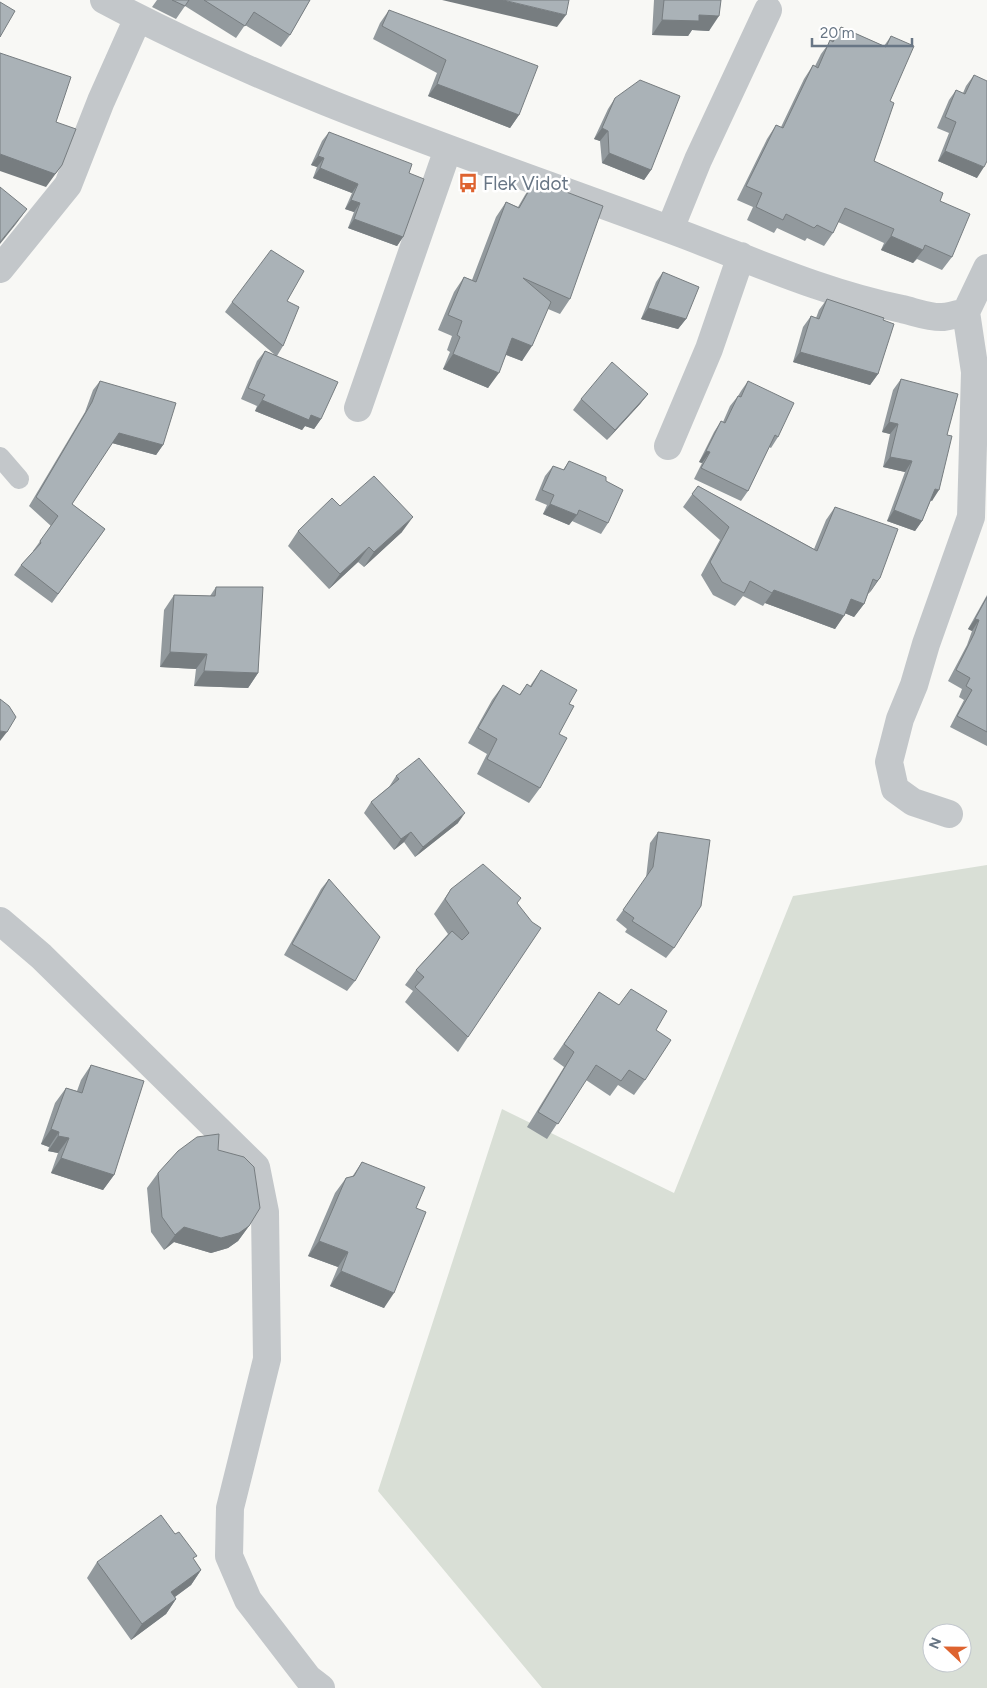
<svg xmlns="http://www.w3.org/2000/svg" width="987" height="1688" font-family="Figtree,sans-serif">
<style>
.green{fill:#d9dfd6;fill-rule:evenodd}
.lines{fill:none;stroke-linecap:round;stroke-linejoin:round}
.lane{stroke:#c3c7ca;stroke-width:20}
.street{stroke:#c3c7ca;stroke-width:28}
.wall{fill:#92999d}
.shaded-wall{fill:#777d80}
.building{fill:#aab2b7;stroke:#777d80}
.labels{text-anchor:middle;dominant-baseline:central;stroke-width:5;stroke-linejoin:round;paint-order:stroke}
.poi-label{font-size:19px;fill:#687685;stroke:#fff;text-anchor:start}
</style>
<rect width="100%" height="100%" fill="#f8f8f5"/>
<path class="green" d="M987,865V1688H542L378,1491L502,1109L674,1193L793,896ZM932,1633H962V1663H932Z"/>
<g class="lines">
<path class="lane" d="M0,457L19,479"/>
<path class="street" d="M104,0C284,96 480,159 671,230C747,258 822,293 902,309C915,312 931,318 943,317C951,316 958,314 966,312
M670,229L698,160L768,10
M0,269L68,185L101,101L138,18
M358,408L448,149
M668,446L709,349L741,256
M949,814L913,802L895,789L889,762L900,719L914,685L926,644L971,517L975,372L966,312L987,268
M0,921L41,956L256,1167L265,1212L267,1359L230,1508L229,1556L248,1600L308,1678L321,1688"/>
</g>
<path class="wall" d="M157,0H310L290,35L281,47L245,25L236,38L185,6L176,19L152,7Z
M654,0H721L709,31L692,30L688,36L652,35Z
M389,10L519,115L510,128L428,96L437,73L373,39L380,23Z
M841,27L884,46L891,36L890,101L874,161L940,201L952,257L942,270L917,259L913,263L881,250L884,243L838,222L833,233L824,246L807,238L805,241L777,228L774,233L747,220L753,207L737,200L767,139L776,125L781,127L804,79L813,65L815,66L821,54Z
M974,75L977,178L938,161L949,133L937,128L949,100L956,90L963,93L966,86Z
M615,98L651,170L644,180L602,163L600,141L594,139L608,109Z
M329,132L409,173L403,237L397,246L348,228L354,212L345,209L352,193L313,178L317,167L311,165L322,141Z
M535,180L570,299L560,314L548,309L522,361L506,355L488,388L443,369L450,352L447,350L452,336L438,330L454,292L464,277L472,280L496,217L506,202L518,207L525,195Z
M663,272L686,319L678,329L641,319L656,282Z
M827,299L883,320L878,374L870,385L793,362L803,327L811,316L816,318L819,310Z
M287,301L283,346L277,356L321,419L314,429L305,426L302,430L255,411L257,406L241,399L257,361L265,351L275,355L225,312L232,302Z
M901,379L947,435L932,501L931,500L922,521L915,531L887,521L905,472L883,467L890,434L882,432L893,390Z
M100,381L163,445L156,455L112,443L72,504L105,529L52,603L14,575L21,565L34,551H33L51,526L29,506L85,412L93,390Z
M748,381L778,437L771,448L769,447L748,491L741,501L694,479L702,463L699,462L714,432L721,421L723,422L730,406L738,396L741,391Z
M648,394L640,404L607,440L573,410L581,399Z
M569,461L608,523L601,534L572,521L569,525L543,514L547,505L535,500L545,476L553,466L563,470Z
M698,486L814,549L826,520L835,507L880,578L868,594L864,604L854,617L845,613L835,629L765,603L763,606L743,596L735,606L713,595L701,575L720,540L683,507Z
M340,506L402,532L364,567L358,562L329,589L288,546L298,531Z
M216,587L258,673L248,688L194,686L196,669L160,667L164,610L174,595L210,596Z
M987,595V746L950,727L964,700L959,697L962,689L948,681L967,645L972,631L968,629Z
M541,670L569,704L540,788L529,803L477,774L487,754L468,743L492,700L503,685L519,695L527,684L530,686Z
M396,776L458,823L415,857L404,842L394,850L364,813L371,802L389,787Z
M658,832L674,948L666,958L625,932L627,929L616,920L646,878L650,843Z
M329,879L355,981L347,991L284,955L321,889Z
M451,889L517,903L468,1037L458,1052L405,1002L413,991L405,985L416,970L448,934L434,914Z
M599,992L656,1030L645,1080L634,1095L618,1085L610,1096L586,1080L547,1139L527,1127L564,1067L553,1059Z
M91,1065L114,1175L103,1190L51,1173L58,1153L48,1151L49,1147L41,1144L55,1103L66,1088L77,1091L81,1080Z
M218,1150L249,1226L238,1241L228,1248L211,1253L174,1242L164,1250L151,1232L147,1188L158,1173Z
M362,1162L416,1208L384,1308L330,1286L338,1267L308,1256L335,1193L346,1178L352,1177Z
M194,1560L201,1570L191,1585L175,1597L176,1599L166,1614L131,1640L87,1578L97,1562Z"/>
<path class="shaded-wall" d="M442,0H503L566,15L557,27Z
M699,15L719,16L709,31L692,30L688,36L652,35L662,20Z
M437,84L519,115L510,128L428,96Z
M602,128L608,131L600,141L594,139Z
M945,151L984,167L977,178L938,161Z
M609,153L651,170L644,180L602,163Z
M0,154L62,165L46,187L0,171Z
M318,156L324,158L317,167L311,165Z
M320,168L358,184L352,193L313,178Z
M351,200L360,203L354,212L345,209Z
M27,209L16,224L0,244V242Z
M354,219L403,237L397,246L348,228Z
M891,236L923,250L913,263L881,250Z
M648,308L686,319L678,329L641,319Z
M512,338L532,346L522,361L502,353Z
M800,352L878,374L870,385L793,362Z
M453,354L499,373L488,388L443,369Z
M648,394L640,404L607,440L615,430Z
M262,400L311,415L321,419L314,429L305,426L302,430L255,411Z
M889,422L898,424L890,434L882,432Z
M119,433L163,445L156,455L112,443Z
M706,451L710,452L702,463L699,462Z
M890,457L912,461L905,472L883,467Z
M935,489L939,490L932,501L928,499Z
M550,504L577,515L569,525L543,514Z
M894,510L922,521L915,531L887,521Z
M413,517L402,532L364,567L374,552Z
M369,547L358,562L329,589L340,574Z
M880,578L871,591L868,594L877,581Z
M774,590L844,616L835,629L765,603Z
M851,599L864,604L854,617L842,612Z
M975,619L979,620L972,631L968,629Z
M170,652L207,654L196,669L160,667Z
M204,671L258,673L248,688L194,686Z
M0,731L7,732L0,741Z
M465,813L458,823L415,857L423,847Z
M411,832L404,842L394,850L401,839Z
M51,1129L59,1132L49,1147L41,1144Z
M58,1136L69,1138L58,1153L48,1151Z
M61,1158L114,1175L103,1190L51,1173Z
M249,1226L238,1241L228,1248L211,1253L174,1242L164,1250L175,1235L184,1227Z
M319,1241L348,1252L338,1267L308,1256Z
M341,1271L394,1293L384,1308L330,1286Z
M201,1570L191,1585L161,1607L171,1592Z
M176,1599L166,1614L131,1640L142,1624Z"/>
<path class="building" d="M172,0H189L185,6Z
M204,0H310L290,35L254,12L245,26Z
M503,0H569L566,15Z
M664,0H721L719,16L699,15V21L662,20Z
M0,2L15,11L0,37Z
M389,10L538,66L519,115L437,84L446,60L382,26Z
M841,27L886,47L891,36L914,46L890,101L894,103L874,161L943,193L940,201L970,214L952,257L925,245L923,250L891,236L894,229L845,208L833,233L817,225L814,228L786,214L783,220L756,207L762,193L746,186L776,125L783,128L813,65L818,68L830,40L833,42Z
M0,53L71,77L56,122L76,129L62,165L55,174L0,154Z
M974,75L987,81V161L984,167L945,151L956,122L945,117L956,90L965,94Z
M640,80L680,96L651,170L609,153L608,131L602,128L615,98Z
M329,132L412,164L409,173L424,179L403,237L354,219L360,203L351,200L358,184L320,168L324,158L318,156Z
M535,180L603,206L570,299L523,278L551,302L532,346L512,338L499,373L453,354L460,337L457,335L462,321L448,315L464,277L476,282L506,202L519,208Z
M0,187L27,209L0,242Z
M271,250L304,271L287,301L299,307L283,346L232,302Z
M663,272L699,287L686,319L648,308Z
M827,299L884,318L883,320L894,324L878,374L800,352L811,316L819,319Z
M265,351L338,382L321,419L311,415L309,420L262,400L265,395L248,388Z
M612,362L648,394L615,430L581,399Z
M901,379L958,394L947,435L952,436L939,490L935,489L922,521L894,510L912,461L890,457L898,424L889,422Z
M100,381L176,403L163,445L119,433L72,504L105,529L58,594L21,565L41,543L40,541L58,516L36,497L92,402Z
M748,381L794,403L778,437L775,435L748,491L701,468L710,452L706,451L721,421L725,423L738,396L741,397Z
M569,461L606,477V481L623,490L608,523L579,510L577,515L550,504L554,495L542,490L553,466L564,470Z
M374,476L413,517L374,552L369,547L340,574L298,531L332,498L340,506Z
M698,486L817,551L835,507L898,529L880,578L877,581L873,579L864,604L851,599L844,616L774,590L772,593L750,581L744,593L722,582L710,562L729,527L692,494Z
M216,587H263L258,673L204,671L207,654L170,652L174,595L215,596Z
M987,597V732L957,716L972,690L966,686L970,678L956,670L974,634L979,620L975,619Z
M541,670L577,690L569,704L574,706L559,734L567,738L540,788L487,759L497,739L478,728L503,685L520,695L527,684L531,687Z
M0,699L9,706L16,717L7,732L0,731Z
M419,758L465,813L423,847L411,832L401,839L371,802L399,779L396,776Z
M658,832L710,840L701,906L674,948L632,921L634,918L623,910L653,867Z
M483,864L521,898L517,903L532,922L541,928L468,1037L415,987L424,977L416,970L452,931L462,940L469,933L445,899L451,889Z
M329,879L380,937L355,981L292,944Z
M631,989L667,1011L656,1030L671,1040L645,1080L629,1070L621,1081L596,1065L558,1124L538,1112L574,1052L564,1044L599,992L619,1005Z
M91,1065L144,1081L114,1175L61,1158L69,1138L58,1136L59,1132L51,1129L66,1088L82,1093Z
M219,1134L218,1150L244,1157L254,1167L260,1208L249,1226L239,1233L221,1238L184,1227L175,1235L162,1217L158,1173L178,1151L197,1137Z
M362,1162L425,1187L416,1208L426,1212L394,1293L341,1271L348,1252L319,1241L346,1178L354,1176Z
M161,1515L175,1534L179,1532L197,1556L193,1558L201,1570L171,1592L176,1599L142,1624L97,1562Z"/>
<defs>
<symbol id="bus-bare" viewBox="-9 -9 18 18"><path d="M-5-6H5V4H4V6H2V4H-2V6H-4V4H-5ZM-3.5-4V0h7V-4ZM-3.5 1.2v1.5H-2V1.2ZM2 1.2v1.5H3.5V1.2Z" fill="#de632f" stroke="#fff" stroke-width="2.5" paint-order="stroke"/></symbol>
</defs>
<g fill-rule="evenodd">
<use href="#bus-bare" x="454" y="169" width="28" height="28"/>
</g>
<g class="labels">
<g class="poi-label">
<text x="483" y="183">Flek Vidot</text>
</g>
</g>
<g transform="translate(947 1648) rotate(292)"><circle r="24" fill="#ffffff" stroke="#c3c8ce"/>
<path d="M0-4L9 19L0 12L-9 19Z" fill="#de632f"/>
<text y="-8" font-size="14" font-weight="bold" text-anchor="middle" fill="#687685">N</text>
</g>
<path d="M812 38v8h100v-8" fill="none" stroke="#687685" stroke-width="2.5"/>
<text x="820" y="38" font-size="15" fill="#687685" stroke="#ffffff" stroke-width="4" paint-order="stroke">20 m</text>
</svg>
